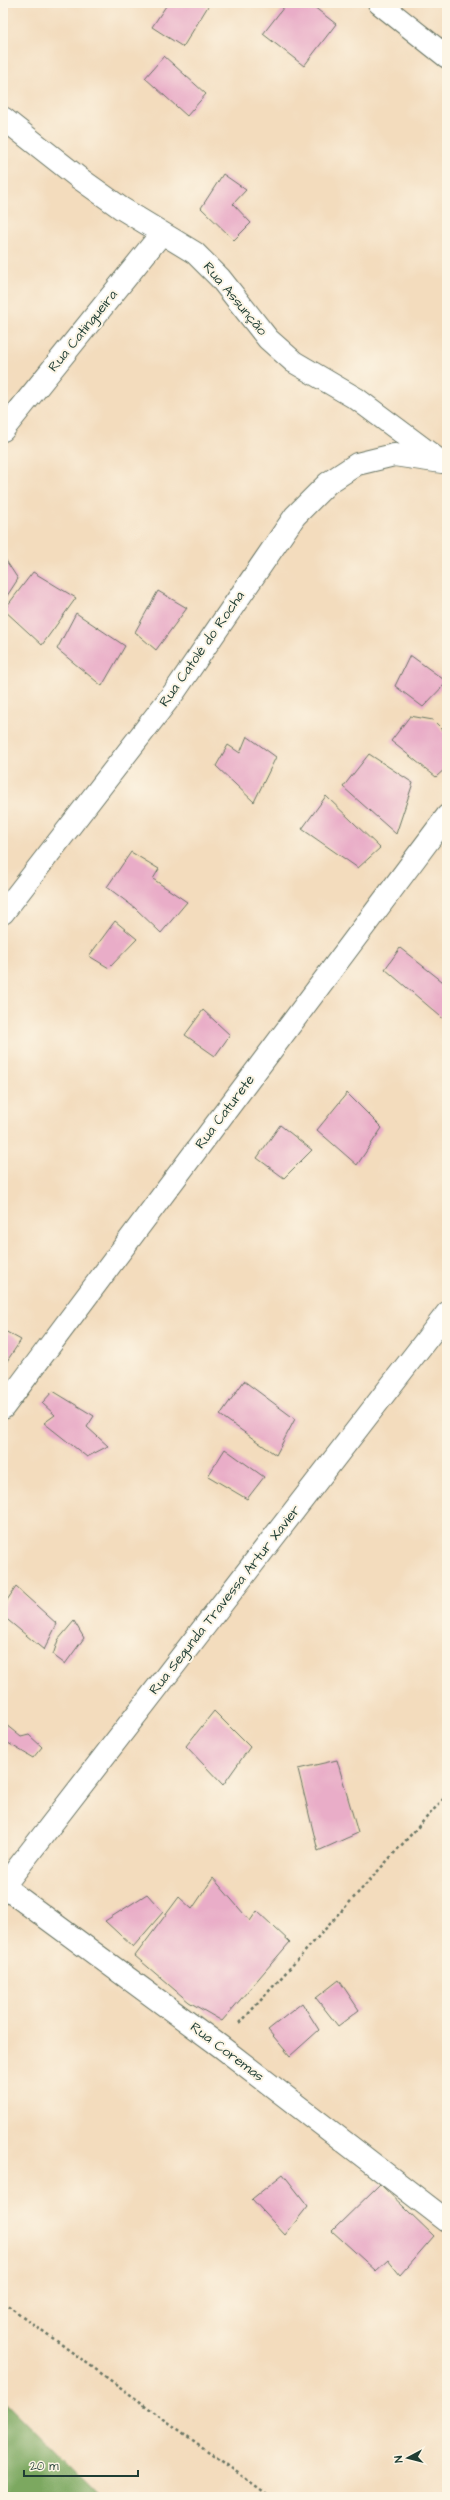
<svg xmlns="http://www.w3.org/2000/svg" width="450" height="2500" font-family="'Architects Daughter',sans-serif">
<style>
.forest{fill:#7ba861;stroke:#4d724a}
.building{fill:#e9adc8}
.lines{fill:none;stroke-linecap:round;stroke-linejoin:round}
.street-casing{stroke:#697564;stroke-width:24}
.path{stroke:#697564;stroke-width:2.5;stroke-dasharray:3 3;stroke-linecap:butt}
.street{stroke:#fff;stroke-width:22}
.labels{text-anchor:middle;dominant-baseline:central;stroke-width:4;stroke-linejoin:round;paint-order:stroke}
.street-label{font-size:14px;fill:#1f3d34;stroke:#fcf5e5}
</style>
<rect width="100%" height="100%" fill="#fcf5e5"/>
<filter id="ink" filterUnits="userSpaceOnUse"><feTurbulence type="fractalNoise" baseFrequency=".025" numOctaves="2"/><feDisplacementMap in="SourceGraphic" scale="8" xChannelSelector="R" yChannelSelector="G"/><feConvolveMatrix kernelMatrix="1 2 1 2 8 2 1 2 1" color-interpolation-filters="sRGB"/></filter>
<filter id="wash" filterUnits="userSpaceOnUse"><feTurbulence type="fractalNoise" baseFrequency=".012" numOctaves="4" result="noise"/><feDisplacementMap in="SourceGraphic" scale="16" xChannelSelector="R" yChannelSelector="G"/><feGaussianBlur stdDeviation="0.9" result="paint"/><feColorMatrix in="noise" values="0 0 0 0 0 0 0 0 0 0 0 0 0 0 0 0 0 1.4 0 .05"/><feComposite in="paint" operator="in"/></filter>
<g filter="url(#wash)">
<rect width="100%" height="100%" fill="#f3dcbd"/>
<path class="forest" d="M3,2400L100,2497H3Z"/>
<g id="blocks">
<path class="building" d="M168,3H210L183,47L152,27Z
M287,3H309L336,24L304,66L263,34Z
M164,56L206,94L187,116L145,78Z
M223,174L246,190L233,204L251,223L234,240L201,208Z
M3,556L18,579L3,602Z
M33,572L76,598L42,645L4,610Z
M158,591L187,608L156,650L135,632Z
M76,613L125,646L102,686L57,649Z
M410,655L447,682L423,707L395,686Z
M410,716L433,720L447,734V767L436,777L391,741Z
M247,736L276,757L254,802L216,766L228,745L240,753Z
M369,754L413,783L396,834L343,787Z
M326,796L380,848L358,868L302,829Z
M131,852L159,869L153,879L187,902L161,933L135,908L107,887Z
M115,921L137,939L109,968L89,956Z
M400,948L447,985V1022L385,969Z
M203,1010L230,1035L215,1056L185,1035Z
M347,1093L382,1128L357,1165L317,1130Z
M280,1125L312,1150L284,1178L257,1158Z
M3,1330L21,1340L3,1367Z
M244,1381L295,1419L276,1455L220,1415Z
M53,1391L94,1416L87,1427L108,1446L87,1457L44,1423L55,1415L42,1403Z
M225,1449L264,1477L247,1499L208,1476Z
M16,1587L57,1624L44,1650L3,1616V1606Z
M74,1621L84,1638L65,1664L53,1655L58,1640Z
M214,1711L250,1747L223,1785L186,1746Z
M5,1724L21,1737L29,1735L42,1747L33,1758L3,1740Z
M337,1760L358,1833L318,1851L298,1769Z
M213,1878L250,1921L257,1911L290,1942L222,2021L189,2002L135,1956L179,1897L192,1909Z
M147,1894L163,1912L133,1947L105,1921Z
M339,1980L359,2010L338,2026L316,1998Z
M302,2003L319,2030L290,2056L268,2030Z
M283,2174L308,2206L285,2235L252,2199Z
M380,2184L434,2236L400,2275L388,2260L376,2271L332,2231Z"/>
</g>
</g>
<g filter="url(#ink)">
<use href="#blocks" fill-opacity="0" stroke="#697564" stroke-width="1"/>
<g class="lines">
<defs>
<path id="street" d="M379,3L447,57
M3,118L79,178L121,208L195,253L220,278L268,339L294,362L357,399L440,461
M3,430L162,233
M3,913L175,691L295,516L328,483L357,464L394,455L442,462
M3,1408L447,816
M3,1886L220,2046L447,2221
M3,1887L447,1313"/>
</defs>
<use href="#street" class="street-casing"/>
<path class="path" d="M240,2023L447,1795
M3,2302L271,2497"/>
<use href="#street" class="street"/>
</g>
</g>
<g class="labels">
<g class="street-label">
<text transform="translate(235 299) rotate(50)">Rua Assunção</text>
<text transform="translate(83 331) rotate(-51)">Rua Catingueira</text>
<text transform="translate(202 649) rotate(-55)">Rua Catolé do Rocha</text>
<text transform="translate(225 1112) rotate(-53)">Rua Caturete</text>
<text transform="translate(225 1600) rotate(-52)">Rua Segunda Travessa Artur Xavier</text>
<text transform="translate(227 2052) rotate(37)">Rua Coremas</text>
</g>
</g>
<rect width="450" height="2500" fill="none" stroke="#fcf5e5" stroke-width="16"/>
<g transform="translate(408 2458) rotate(263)" stroke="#fcf5e5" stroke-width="3" paint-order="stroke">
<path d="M0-3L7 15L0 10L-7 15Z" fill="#1f3d34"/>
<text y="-6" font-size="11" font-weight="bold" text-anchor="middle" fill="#1f3d34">N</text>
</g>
<path d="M24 2470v6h114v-6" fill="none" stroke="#1f3d34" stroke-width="2"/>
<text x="30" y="2470" font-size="12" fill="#1f3d34" stroke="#fcf5e5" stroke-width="3" paint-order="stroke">20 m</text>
</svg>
